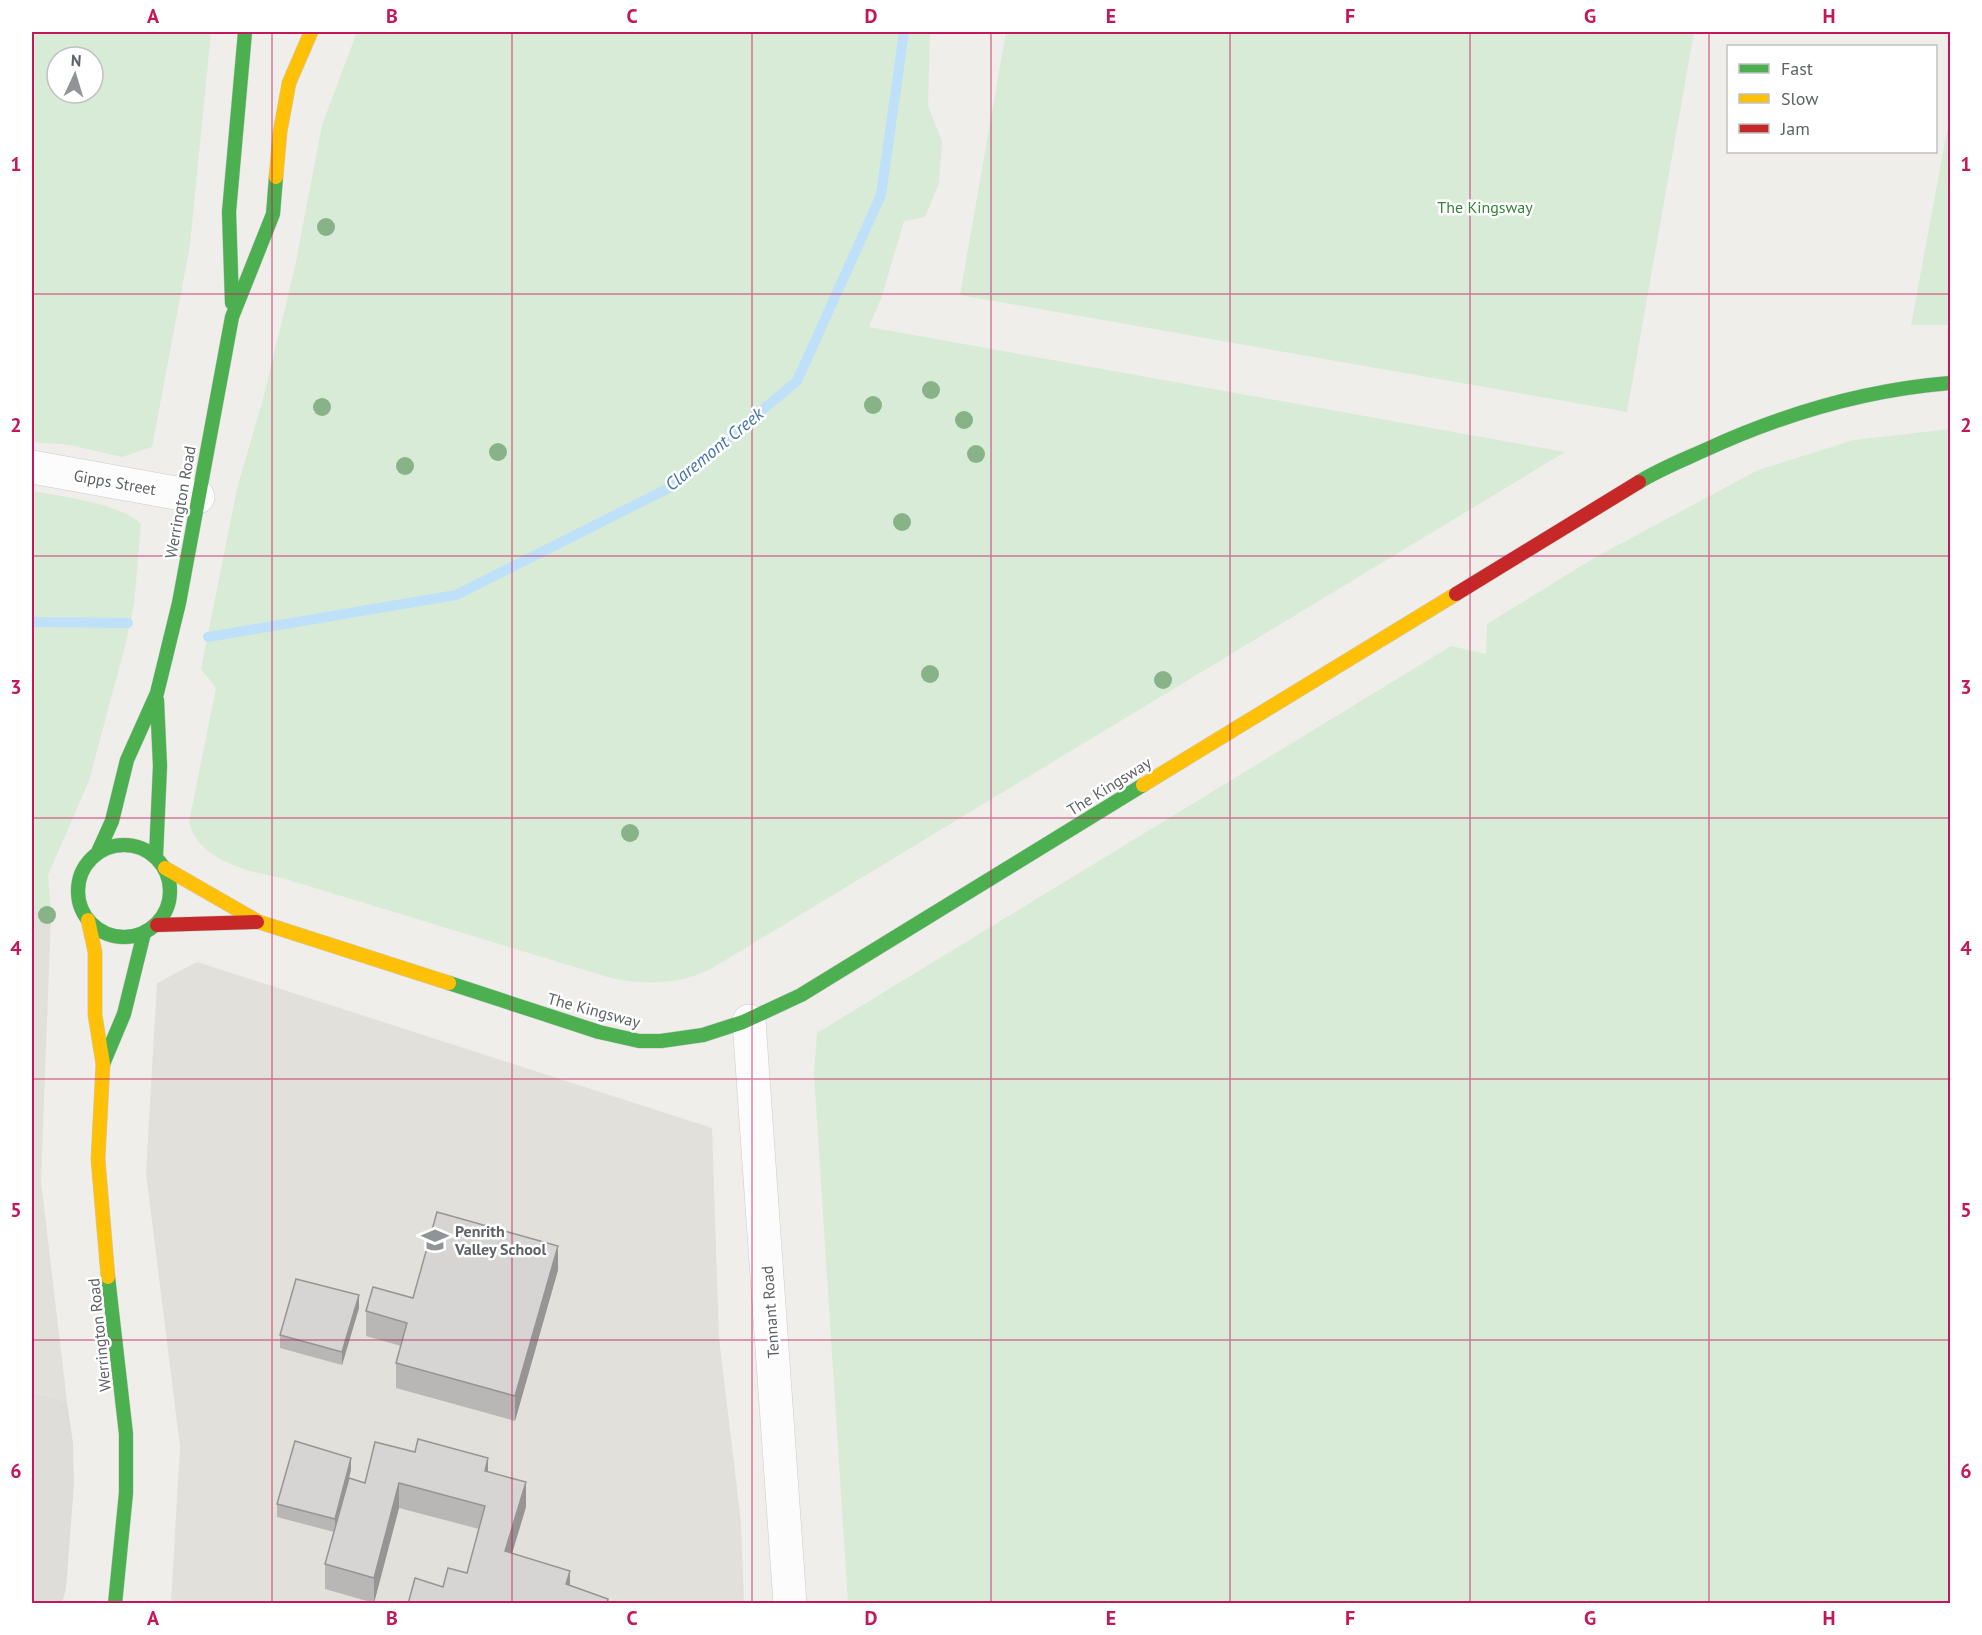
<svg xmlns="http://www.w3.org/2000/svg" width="1982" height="1635" font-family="'PT Sans',sans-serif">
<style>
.industrial{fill:#dfddda}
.education{fill:#e2e0da}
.green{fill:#d8ebd6;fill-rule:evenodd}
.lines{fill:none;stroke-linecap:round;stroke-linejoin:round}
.stream{stroke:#bfe0f9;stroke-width:10}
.street-casing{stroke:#cbcccc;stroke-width:34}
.fast-casing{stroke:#cacacb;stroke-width:15}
.slow-casing{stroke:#cacacb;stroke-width:15}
.jam-casing{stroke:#cacacb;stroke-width:15}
.street{stroke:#fdfcfc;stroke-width:33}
.fast{stroke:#4caf50;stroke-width:14}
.slow{stroke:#ffc107;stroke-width:14}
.jam{stroke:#c62828;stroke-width:14}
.tree{fill:#88b388}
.wall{fill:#b8b7b5}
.shaded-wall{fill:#969594}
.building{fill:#d6d5d3;stroke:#969594;stroke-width:1.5}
.grid{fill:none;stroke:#c2185b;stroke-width:1.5;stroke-opacity:0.55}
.labels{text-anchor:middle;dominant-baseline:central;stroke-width:5;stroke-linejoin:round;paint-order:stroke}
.park-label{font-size:16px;fill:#348238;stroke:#fff}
.street-label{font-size:16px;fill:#5f6368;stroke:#fff}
.poi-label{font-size:16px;font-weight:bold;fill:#5f6368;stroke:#fff;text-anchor:start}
.water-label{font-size:18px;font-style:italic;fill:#4174aa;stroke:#fff}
.neatline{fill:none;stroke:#c2185b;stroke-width:2}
.grid-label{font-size:20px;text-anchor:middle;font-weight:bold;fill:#c2185b}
</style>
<rect width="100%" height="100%" fill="#efeeea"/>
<path class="industrial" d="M32,1392L67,1402L73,1443L74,1484L66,1589L62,1603H32Z"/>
<path class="education" d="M32,910L51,915L41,1181L67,1402L32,1392Z
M197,962L712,1128L719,1338L741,1522L744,1603H171L180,1447L146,1173L157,983Z"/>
<path class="green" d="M32,32H211L190,245L152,447L122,457L70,445L32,442ZM57,57H93V93H57Z
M357,32H930L928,106L942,141L939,183L925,217L904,221L882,296L869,327L1565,452L709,970C675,985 647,985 611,978L282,878C247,871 199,861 189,822L216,688L201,669L237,489L263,399L295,267L322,125Z
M1006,32H1694L1627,412L960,295Z
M1950,115V325H1911Z
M1950,429V1603H848L814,1074L817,1033L1451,646L1486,654L1487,624L1594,558L1758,470L1854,440Z
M32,491C60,496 122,504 141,524L134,605L125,646L89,781L48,875L51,915L32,910Z"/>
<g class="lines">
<path class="stream" d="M32,622L128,623
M208,637L456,595L669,488L797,381L881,195L904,32"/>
<defs>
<path id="street" d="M32,467L198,497
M749,1021L790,1604"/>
<path id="fast" d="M232,303L229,212L245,32
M1639,482C1660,469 1683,460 1705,450C1783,414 1864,390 1950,383
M78 891a46 46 0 1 1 92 0a46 46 0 1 1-92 0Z
M98,852L112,821L127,760L157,693L179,603L232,317L273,214L276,177
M156,856L160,766L157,700
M449,983L599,1032L639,1041H661L703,1035L743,1022L801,995L1143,785
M103,1064L124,1014L144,933
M108,1277L126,1434V1493L115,1604"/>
<path id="slow" d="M276,177L280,132L289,83L311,32
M1143,785L1456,594
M165,868L259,922L449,983
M88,920L95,952V1015L103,1064L98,1159L108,1277"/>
<path id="jam" d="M1456,594L1639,482
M157,925L257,922"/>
</defs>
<use href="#street" class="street-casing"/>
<use href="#fast" class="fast-casing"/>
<use href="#slow" class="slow-casing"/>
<use href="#jam" class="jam-casing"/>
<use href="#street" class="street"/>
<use href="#fast" class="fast"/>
<use href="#slow" class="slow"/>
<use href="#jam" class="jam"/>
</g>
<g class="tree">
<circle cx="326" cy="227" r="9"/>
<circle cx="931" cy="390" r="9"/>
<circle cx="873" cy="405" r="9"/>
<circle cx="322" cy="407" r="9"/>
<circle cx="964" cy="420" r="9"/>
<circle cx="498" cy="452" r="9"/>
<circle cx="976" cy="454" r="9"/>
<circle cx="405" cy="466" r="9"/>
<circle cx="902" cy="522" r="9"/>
<circle cx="930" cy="674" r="9"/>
<circle cx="1163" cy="680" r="9"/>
<circle cx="630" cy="833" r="9"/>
<circle cx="47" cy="915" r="9"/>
</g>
<path class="wall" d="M558,1270L515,1421L396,1388V1363L401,1346L366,1336V1311L413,1298Z
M359,1308L342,1365L280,1348V1335Z
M351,1470L340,1512L365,1483L488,1472L526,1507L512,1554L570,1586L608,1604L443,1587L467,1573L479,1529L399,1508L374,1603L325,1589V1564L334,1532L277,1517V1504Z"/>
<path class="shaded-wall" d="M558,1246V1270L515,1421V1396Z
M359,1295V1308L342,1365V1352Z
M351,1458V1470L335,1532V1519Z
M488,1458V1483L485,1471Z
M526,1482V1507L505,1576V1551Z
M399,1483V1508L374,1603V1578Z
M570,1571V1595L566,1584Z"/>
<path class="building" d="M437,1212L558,1246L515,1396L396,1363L407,1323L366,1311L373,1287L413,1298Z
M296,1279L359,1295L342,1352L280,1335Z
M418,1439L488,1458L485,1471L526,1482L505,1551L570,1571L566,1584L608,1599L607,1604H408L415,1578L443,1587L448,1568L467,1573L485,1506L399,1483L374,1578L325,1564L349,1478L365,1483L375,1442L415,1452Z
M295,1441L351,1458L335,1519L277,1504Z"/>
<path class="grid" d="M272,32V1604M512,32V1604M752,32V1604M991,32V1604M1230,32V1604M1470,32V1604M1709,32V1604M32,294H1950M32,556H1950M32,818H1950M32,1079H1950M32,1340H1950"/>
<defs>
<symbol id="school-bare" viewBox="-9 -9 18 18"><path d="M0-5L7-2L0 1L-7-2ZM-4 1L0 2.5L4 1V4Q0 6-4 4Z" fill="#919496" stroke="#fff" stroke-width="2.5" paint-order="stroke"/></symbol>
</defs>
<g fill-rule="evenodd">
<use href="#school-bare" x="416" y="1221" width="38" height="38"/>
</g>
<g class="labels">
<g class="park-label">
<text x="1485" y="207">The Kingsway</text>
</g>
<g class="street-label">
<text transform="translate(115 482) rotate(10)">Gipps Street</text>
<text transform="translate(180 502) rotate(-80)">Werrington Road</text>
<text transform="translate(1109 786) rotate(-32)">The Kingsway</text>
<text transform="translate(594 1010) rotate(15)">The Kingsway</text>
<text transform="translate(770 1312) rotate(-94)">Tennant Road</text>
<text transform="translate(99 1335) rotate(-96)">Werrington Road</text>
</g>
<g class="poi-label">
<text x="455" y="1231">Penrith<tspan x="455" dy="18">Valley School</tspan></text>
</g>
<g class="water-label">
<text transform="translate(714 449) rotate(-39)">Claremont Creek</text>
</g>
</g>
<rect width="1982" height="1635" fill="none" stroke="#ffffff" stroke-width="66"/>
<rect x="1727" y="45" width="210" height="108" fill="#ffffff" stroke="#bfc1c3" stroke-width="1.5"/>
<rect x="1739" y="64" width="30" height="9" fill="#4caf50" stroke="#bfc1c3" stroke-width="1.5"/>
<text x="1781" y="75" font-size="18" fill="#5f6368">Fast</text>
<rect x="1739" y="94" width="30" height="9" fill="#ffc107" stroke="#bfc1c3" stroke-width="1.5"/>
<text x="1781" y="105" font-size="18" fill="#5f6368">Slow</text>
<rect x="1739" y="124" width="30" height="9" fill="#c62828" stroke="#bfc1c3" stroke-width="1.5"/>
<text x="1781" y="135" font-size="18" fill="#5f6368">Jam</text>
<g transform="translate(75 75) rotate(4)"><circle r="28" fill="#ffffff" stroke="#bfc1c3" stroke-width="1.5"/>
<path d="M0-4.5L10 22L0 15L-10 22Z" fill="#919496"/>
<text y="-9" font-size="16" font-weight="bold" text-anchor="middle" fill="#5f6368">N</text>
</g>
<rect x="33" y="33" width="1916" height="1569" class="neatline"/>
<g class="grid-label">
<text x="153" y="23">A</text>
<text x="392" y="23">B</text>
<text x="632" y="23">C</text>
<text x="871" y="23">D</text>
<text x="1111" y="23">E</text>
<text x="1350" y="23">F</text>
<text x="1590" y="23">G</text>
<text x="1829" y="23">H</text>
<text x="16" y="171">1</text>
<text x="1966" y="171">1</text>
<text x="16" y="432">2</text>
<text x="1966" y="432">2</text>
<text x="16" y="694">3</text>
<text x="1966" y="694">3</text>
<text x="16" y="955">4</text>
<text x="1966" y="955">4</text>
<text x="16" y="1217">5</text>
<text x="1966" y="1217">5</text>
<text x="16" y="1478">6</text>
<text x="1966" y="1478">6</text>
<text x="153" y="1625">A</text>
<text x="392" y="1625">B</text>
<text x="632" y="1625">C</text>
<text x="871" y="1625">D</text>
<text x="1111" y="1625">E</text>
<text x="1350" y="1625">F</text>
<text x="1590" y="1625">G</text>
<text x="1829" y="1625">H</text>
</g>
</svg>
